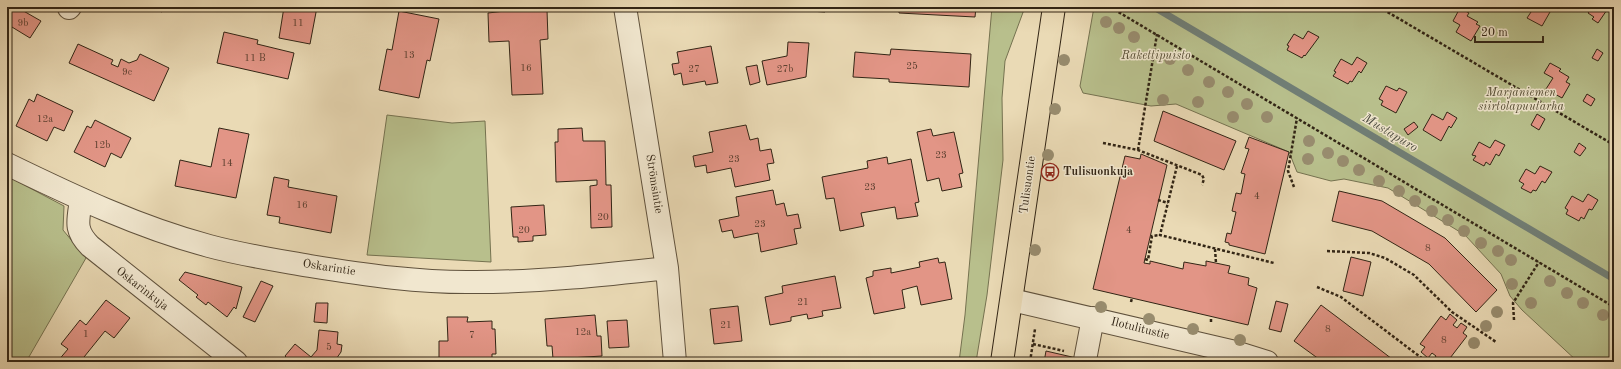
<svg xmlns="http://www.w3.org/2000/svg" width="1621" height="369" font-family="'Old Standard TT',serif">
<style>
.green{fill:#b8bf8c;stroke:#757250}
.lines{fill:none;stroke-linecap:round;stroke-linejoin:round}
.stream{stroke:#707e76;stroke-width:7}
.building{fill:#e29586;stroke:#322515}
.minor-casing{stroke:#60523d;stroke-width:24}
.major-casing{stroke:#322515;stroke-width:24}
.path{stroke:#322515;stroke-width:2.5;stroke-dasharray:3 2;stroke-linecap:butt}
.minor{stroke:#f1e7cf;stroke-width:22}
.major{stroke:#eadab5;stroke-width:22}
.tree{fill:#988c6e}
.labels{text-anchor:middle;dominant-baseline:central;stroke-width:3;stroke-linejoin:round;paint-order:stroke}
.number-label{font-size:10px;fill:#5e4131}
.park-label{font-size:12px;font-style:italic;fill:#544c33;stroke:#f1e7cf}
.poi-label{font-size:12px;font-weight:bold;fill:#322515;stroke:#f1e7cf;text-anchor:start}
.street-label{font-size:12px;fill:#322515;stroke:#f1e7cf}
.water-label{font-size:13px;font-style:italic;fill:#515145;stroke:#f1e7cf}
</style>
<rect width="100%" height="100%" fill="#eadab5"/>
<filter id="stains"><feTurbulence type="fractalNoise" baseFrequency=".005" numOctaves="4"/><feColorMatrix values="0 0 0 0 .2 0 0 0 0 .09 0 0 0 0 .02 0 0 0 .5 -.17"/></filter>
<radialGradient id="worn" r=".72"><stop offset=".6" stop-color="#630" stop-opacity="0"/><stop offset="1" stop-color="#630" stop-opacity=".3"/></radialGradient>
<path class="green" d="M992,7H1025L1005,61L1002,98L1003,160L987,295L976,362H959L965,315Z
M1094,7H1614V362H1578L1522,310L1510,296L1501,274L1465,235L1388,188L1344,179L1331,181L1297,172L1289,152L1176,104L1151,106L1083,93L1080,86Z
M387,115L452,123L485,121L491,262L367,255Z
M7,176L64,206L63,230L86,258L26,362H7Z"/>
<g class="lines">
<path class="stream" d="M1154,7L1614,279"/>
</g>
<path class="building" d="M7,7H21L20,9L41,21L30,38L7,24Z
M152,7H164L162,12Z
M284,7H317L310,44L279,38Z
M505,7H538V10H547L548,39L540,40L543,94L512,95L509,41L489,42L488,13L505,11Z
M749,7H825V12Z
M899,7H976L975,17L899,13Z
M1522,7H1542L1550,12L1542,26L1527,18L1531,12Z
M1593,7H1611H1609L1598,23L1592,19L1594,17L1588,13Z
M1460,8L1469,13L1467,16L1478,22L1476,24L1480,26L1471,41L1456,32L1460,25L1453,21Z
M399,11L439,19L430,61L427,60L419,98L379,90L387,49L392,50Z
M1308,31L1319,37L1305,56L1304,55L1302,58L1287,50L1289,46L1287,45L1294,34L1303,39Z
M224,32L258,40L257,44L294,53L288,79L217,63Z
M788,42L809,43L806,77L767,85L762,61L787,56Z
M78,44L113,60L111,64L118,67L121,59L129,63L137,60L140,54L169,68L154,101L69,63Z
M711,46L718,83L706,85L705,81L683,85L681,73L674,75L672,64L679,63L677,52Z
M891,49L971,54L969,87L889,82V79L853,77L855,52L890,55Z
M1597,49L1603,53L1598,61L1592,58Z
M1357,57L1367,63L1361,73L1359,71L1352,82L1350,81L1348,84L1333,76L1336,72L1334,71L1341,59L1352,65Z
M1550,63L1561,69L1559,71L1569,77L1566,82L1570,84L1562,98L1546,89L1553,78L1544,73Z
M757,65L760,82L750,85L746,67Z
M1386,86L1397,91L1399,88L1407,92L1396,113L1381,105L1383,101L1379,99Z
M37,94L73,111L64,131L54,127L47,141L16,126L29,99L34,102Z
M1587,94L1595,99L1591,106L1583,101Z
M1163,111L1236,141L1224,170L1154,141Z
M1447,112L1457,118L1451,128L1449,126L1441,141L1423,130L1432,114L1443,120Z
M1537,114L1545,119L1539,130L1531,125Z
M95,120L131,138L121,158L111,153L105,167L74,152L87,126L91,128Z
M1414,122L1418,127L1408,135L1404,129Z
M746,125L750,140L758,138L760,151L771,149L774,163L767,164L770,180L735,187L731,168L707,173L706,165L695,167L693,156L713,152L709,132Z
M219,128L249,134L236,198L175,186L180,160L211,167Z
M582,128L583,141H605L606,185H611L612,227L591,228L590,186L597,185V180L556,182L555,142H558V129Z
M931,129L933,136L954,132L963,173L959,174L962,187L942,191L939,178L927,181L917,132Z
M1249,137L1289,152L1265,254L1229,245V243L1225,242L1227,233L1231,234L1236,212L1232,211L1236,193L1241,194L1245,174L1241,173L1249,149L1245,148Z
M1495,140L1505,145L1499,156L1496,154L1490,165L1486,162L1484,166L1473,160L1476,156L1472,155L1479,142L1490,148Z
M1579,143L1586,148L1580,156L1574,152Z
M1141,154L1167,165L1144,263L1150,264V261L1183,269L1184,262L1206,266V261L1230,266L1228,273L1249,278L1248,285L1257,288L1248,325L1093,289L1125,156L1140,159Z
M887,157L888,164L911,159L919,202L915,203L918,216L897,219L895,207L861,213L864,226L840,231L834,198L826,199L822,177L868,168L867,161Z
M1540,166L1552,172L1545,183L1542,181L1536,191L1533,190L1531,193L1521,188L1524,184L1519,181L1526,169L1535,174Z
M274,177L289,180L288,187L337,196L331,233L279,223L280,217L267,215Z
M773,190L776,205L784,203L787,216L798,214L801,228L794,229L797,244L761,252L758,233L734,238L732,230L722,232L719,220L739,216L736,197Z
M1339,191L1382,201L1445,238L1497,290L1476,312L1429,264L1372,231L1332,221Z
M1588,194L1598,200L1592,210L1589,209L1584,219L1581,217L1579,221L1566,214L1568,210L1565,208L1572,196L1583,202Z
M544,205L546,235L533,236V241L518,242V237H513L511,207Z
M1351,257L1371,262L1363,296L1343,291Z
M938,258L939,263L945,262L952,299L921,305L917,286L902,290L905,308L874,314L866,278L873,276V271L891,268V273L920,267L919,262Z
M185,272L242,287L236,309L234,307L227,317L208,302L206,305L196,297L198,295L179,280Z
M835,276L841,308L822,311L823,316L808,319L807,314L791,317V321L770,325L765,297L783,293L782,286Z
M261,281L273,286L255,322L243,317Z
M106,300L130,318L114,338L105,331L80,362H57L68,349L61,344L80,320L86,325Z
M1276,301L1288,304L1281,332L1269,329Z
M316,303H328L327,323L314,322Z
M1321,305L1341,320L1396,362H1323L1294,341Z
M738,306L742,341L714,344L710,309Z
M1450,314L1457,320L1453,325L1457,328L1461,323L1467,327L1463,333L1467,336L1447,362L1442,360L1434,362L1433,361L1436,356L1432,353L1428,358L1421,352L1425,347L1420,344L1441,316L1446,320Z
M595,315L597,336H601L602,356L553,359L552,346H547L545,319Z
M447,317H468L467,322L492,321V329H495L496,354H492V362H439V341H448Z
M627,320L629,347L609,348L607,321Z
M319,330L338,332L337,344L342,345L341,352L334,362H287L285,361L287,358L285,356L295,344L311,357L317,350Z
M1046,351L1085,360L1094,362H1044Z"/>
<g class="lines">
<defs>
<path id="minor" d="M625,7L667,268L675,362
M69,8L70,7
M7,164C73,196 138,227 209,246C242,255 276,260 310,266C365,275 421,283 476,282C540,282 604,275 667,268
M81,200C78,221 74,230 90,246L236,362
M1012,300L1235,352L1267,362
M1085,360L1093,318"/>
<path id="major" d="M1002,362L1054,7"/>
</defs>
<use href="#minor" class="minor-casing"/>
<use href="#major" class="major-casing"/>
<path class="path" d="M1110,7L1614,307
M1379,7L1614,145
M1103,143L1138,150L1202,175L1204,179L1202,185
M1138,150L1157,34
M1177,166L1160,235L1274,263
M1294,187L1288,171L1297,118
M1158,200L1168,203
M1215,249L1216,263
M1327,251L1369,253L1385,258L1414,275L1452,312L1496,342
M1145,259L1148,260L1152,236L1160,235
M1317,287L1341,297L1427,362
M1131,302L1132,298
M1514,320L1513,303L1539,262
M1211,322V317
M1033,344L1064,351
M1030,362L1035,329"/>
<use href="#minor" class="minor"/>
<use href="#major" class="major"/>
</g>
<g class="tree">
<circle cx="1106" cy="22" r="6"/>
<circle cx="1119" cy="28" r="6"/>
<circle cx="1134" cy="37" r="6"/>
<circle cx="1170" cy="59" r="6"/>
<circle cx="1064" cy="60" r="6"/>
<circle cx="1188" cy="70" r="6"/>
<circle cx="1209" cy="82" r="6"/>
<circle cx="1228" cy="92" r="6"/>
<circle cx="1163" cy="100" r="6"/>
<circle cx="1198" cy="102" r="6"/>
<circle cx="1247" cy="104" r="6"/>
<circle cx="1055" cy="109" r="6"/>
<circle cx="1233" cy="117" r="6"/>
<circle cx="1267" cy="117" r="6"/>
<circle cx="1309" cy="141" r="6"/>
<circle cx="1328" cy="153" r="6"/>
<circle cx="1048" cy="155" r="6"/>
<circle cx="1308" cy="159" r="6"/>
<circle cx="1343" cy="161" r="6"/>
<circle cx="1359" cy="170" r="6"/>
<circle cx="1379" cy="181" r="6"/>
<circle cx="1399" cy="191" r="6"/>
<circle cx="1415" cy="201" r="6"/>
<circle cx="1432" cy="211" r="6"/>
<circle cx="1448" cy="220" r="6"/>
<circle cx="1464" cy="231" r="6"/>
<circle cx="1481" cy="243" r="6"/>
<circle cx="1035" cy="250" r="6"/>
<circle cx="1498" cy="251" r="6"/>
<circle cx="1511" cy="260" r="6"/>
<circle cx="1550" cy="281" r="6"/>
<circle cx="1512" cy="284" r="6"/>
<circle cx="1567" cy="293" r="6"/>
<circle cx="1531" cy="303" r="6"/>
<circle cx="1583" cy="303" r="6"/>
<circle cx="1101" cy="307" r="6"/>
<circle cx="1497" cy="312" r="6"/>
<circle cx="1603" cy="315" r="6"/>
<circle cx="1149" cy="319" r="6"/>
<circle cx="1486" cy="326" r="6"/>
<circle cx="1193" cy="329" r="6"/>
<circle cx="1240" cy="340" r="6"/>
<circle cx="1474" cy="343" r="6"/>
</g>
<defs>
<symbol id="bus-ring" viewBox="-11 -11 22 22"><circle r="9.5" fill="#f1e7cf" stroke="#8f2418" stroke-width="1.5"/><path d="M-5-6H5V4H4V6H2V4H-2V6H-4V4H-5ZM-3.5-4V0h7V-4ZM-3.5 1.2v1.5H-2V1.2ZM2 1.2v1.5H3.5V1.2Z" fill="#8f2418"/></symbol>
</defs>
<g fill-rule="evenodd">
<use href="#bus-ring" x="1040" y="162" width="20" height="20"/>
</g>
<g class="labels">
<g class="number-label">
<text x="23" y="23">9b</text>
<text x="298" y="23">11</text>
<text x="409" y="55">13</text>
<text x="255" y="58">11 B</text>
<text x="912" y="66">25</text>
<text x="526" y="68">16</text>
<text x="694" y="69">27</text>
<text x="785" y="69">27b</text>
<text x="127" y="72">9c</text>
<text x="45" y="119">12a</text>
<text x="102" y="145">12b</text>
<text x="941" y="155">23</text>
<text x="734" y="159">23</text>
<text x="227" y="163">14</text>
<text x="870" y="187">23</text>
<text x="1257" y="196">4</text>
<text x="302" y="205">16</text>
<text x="603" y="217">20</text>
<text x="760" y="224">23</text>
<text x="524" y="230">20</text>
<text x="1129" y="230">4</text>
<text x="1428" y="248">8</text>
<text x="803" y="302">21</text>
<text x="726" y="325">21</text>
<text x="1328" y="329">8</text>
<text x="583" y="332">12a</text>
<text x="86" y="334">1</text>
<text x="472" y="335">7</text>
<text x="1444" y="340">8</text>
<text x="329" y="347">5</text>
</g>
<g class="park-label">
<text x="1156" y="56">Rakettipuisto</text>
<text x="1521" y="93">Marjaniemen<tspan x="1521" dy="14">siirtolapuutarha</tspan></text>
</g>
<g class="poi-label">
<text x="1063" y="172">Tulisuonkuja</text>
</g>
<g class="street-label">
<text transform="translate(654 184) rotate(81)">Strömsintie</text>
<text transform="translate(1028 185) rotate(-82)">Tulisuontie</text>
<text transform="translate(329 268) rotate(9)">Oskarintie</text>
<text transform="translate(142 289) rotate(38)">Oskarinkuja</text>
<text transform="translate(1140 329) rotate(14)">Ilotulitustie</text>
</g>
<g class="water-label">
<text transform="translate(1390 133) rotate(31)">Mustapuro</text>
</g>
</g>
<rect width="1621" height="369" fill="none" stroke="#eadab5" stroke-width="24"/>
<rect x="8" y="8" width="1605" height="353" fill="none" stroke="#322515" stroke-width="2"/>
<rect x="12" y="12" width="1597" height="345" fill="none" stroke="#322515"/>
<path d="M1475 36v6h68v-6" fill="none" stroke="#322515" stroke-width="2"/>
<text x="1481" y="36" font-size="12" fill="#322515" stroke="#f1e7cf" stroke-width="3" paint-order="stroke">20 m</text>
<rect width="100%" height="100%" filter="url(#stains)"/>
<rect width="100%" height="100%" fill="url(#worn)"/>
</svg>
